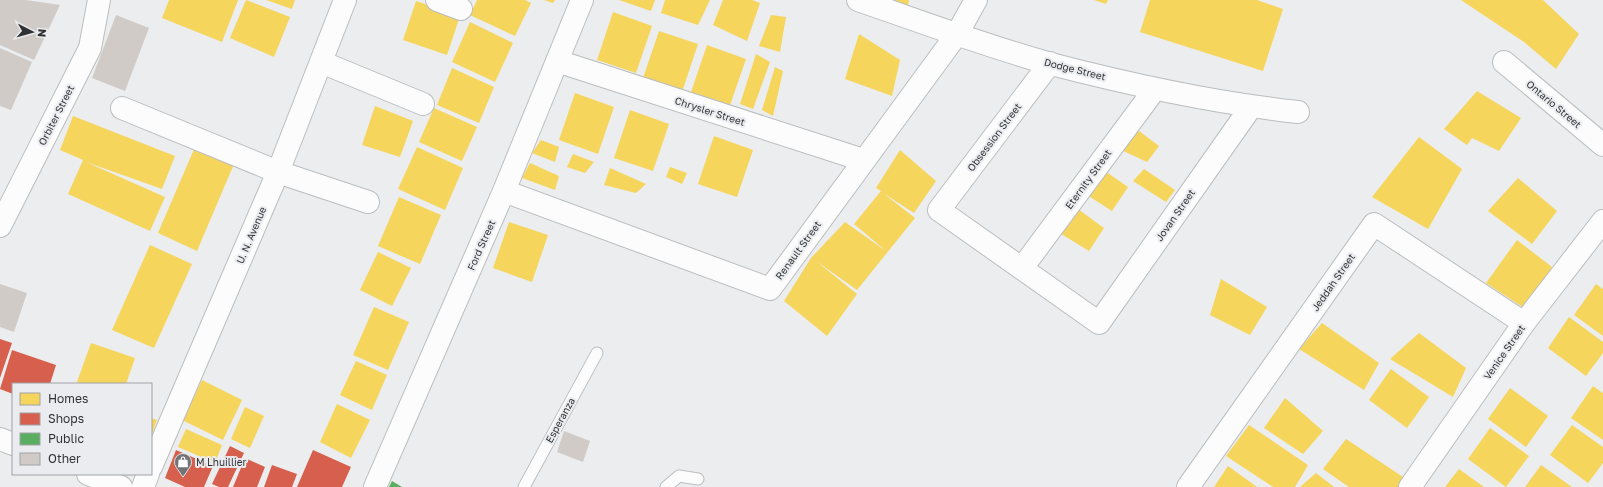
<svg xmlns="http://www.w3.org/2000/svg" width="1603" height="487" font-family="'Golos Text',sans-serif">
<style>
.homes{fill:#f6d55c}
.shops{fill:#d6604d}
.public{fill:#5aae61}
.building{fill:#d1cbc7}
.lines{fill:none;stroke-linecap:round;stroke-linejoin:round}
.lane-casing{stroke:#bbbdbe;stroke-width:13}
.street-casing{stroke:#bbbdbe;stroke-width:24}
.secondary-casing{stroke:#bbbdbe;stroke-width:24}
.lane{stroke:#fcfcfd;stroke-width:11}
.street{stroke:#fcfcfd;stroke-width:22}
.secondary{stroke:#fcfcfd;stroke-width:22}
.labels{text-anchor:middle;dominant-baseline:central;stroke-width:4;stroke-linejoin:round;paint-order:stroke}
.street-label{font-size:10px;fill:#313234;stroke:#eaecf0}
.poi-label{font-size:10px;fill:#313234;stroke:#eaecf0;text-anchor:start}
</style>
<rect width="100%" height="100%" fill="#ebedef"/>
<path class="homes" d="M169,0H238L222,42L162,18Z
M246,0L290,17L274,57L230,38Z
M266,0H295L292,9Z
M477,0H525L531,3L515,36L470,15Z
M544,0H555L553,3Z
M619,0H655L651,11Z
M665,0H710L698,25L661,13Z
M723,0H752L760,3L747,41L713,25Z
M879,0H909L907,10Z
M1094,0H1108L1106,4Z
M1150,0H1257L1283,9L1263,71L1140,32Z
M1461,0H1543L1579,34L1556,69L1524,42Z
M416,1L460,16L447,55L403,40Z
M613,12L652,26L636,73L597,60Z
M771,15L786,17L780,52L759,46Z
M470,22L513,43L495,82L452,62Z
M659,31L698,44L682,92L643,78Z
M859,34L900,60L892,96L845,79Z
M707,45L746,59L730,105L691,92Z
M756,54L770,62L753,109L740,104Z
M775,67L783,71L773,116L762,110Z
M452,68L494,87L479,123L437,105Z
M1477,91L1521,118L1499,151L1472,138L1467,145L1444,129Z
M575,93L614,107L598,154L559,140Z
M375,106L413,121L400,157L362,145Z
M434,108L477,127L462,161L419,142Z
M630,110L669,124L653,171L614,158Z
M73,116L175,156L162,189L86,162L165,197L150,231L68,194L83,160L60,150Z
M1135,128L1159,146L1147,162L1119,149Z
M714,136L753,150L737,197L698,184Z
M1419,137L1462,169L1428,229L1372,197Z
M541,140L559,147L555,162L532,153Z
M195,147L234,164L197,251L158,233Z
M417,147L463,168L445,210L398,189Z
M900,150L936,181L914,213L883,193L915,218L857,290L816,261L857,294L827,336L784,301L811,258L845,222L886,251L854,224L881,191L876,188Z
M573,154L594,162L585,173L567,167Z
M530,163L559,176L555,190L522,178Z
M670,167L687,173L682,184L666,177Z
M610,168L646,184L636,193L604,185Z
M1102,169L1128,187L1112,211L1084,193Z
M1144,169L1175,190L1166,202L1133,181Z
M1518,178L1557,211L1532,244L1488,211Z
M399,197L441,215L420,264L378,246Z
M1078,209L1104,228L1089,251L1058,232Z
M509,222L548,235L532,282L493,268Z
M1517,240L1552,267L1524,308L1486,283Z
M150,245L192,264L154,348L112,330Z
M378,252L411,268L392,306L360,290Z
M1221,279L1267,307L1250,335L1210,315Z
M1596,284L1603,289V336L1574,315Z
M374,307L409,322L388,370L353,355Z
M1569,317L1603,342V353L1586,376L1548,348Z
M1322,323L1379,363L1364,390L1299,349Z
M1419,333L1466,368L1453,397L1390,359Z
M91,343L135,358L126,384H84L77,382Z
M356,361L387,375L372,410L340,395Z
M1391,369L1429,397L1407,428L1369,400Z
M202,380L242,400L223,440L182,420Z
M1593,386L1603,393V440L1571,418Z
M1510,388L1548,416L1526,447L1488,419Z
M1285,398L1323,431L1303,454L1264,428Z
M337,404L370,420L351,458L320,442Z
M245,407L264,416L250,448L231,439Z
M151,418L157,420L151,437Z
M1249,425L1308,465L1295,487H1273L1226,456Z
M1572,425L1603,447V463L1588,483L1550,455Z
M1490,428L1529,456L1506,487L1468,459Z
M186,429L222,445L215,463L178,447Z
M1346,439L1406,479L1400,487H1349L1323,469Z
M1541,465L1572,487H1525Z
M1228,466L1257,487H1214Z
M1459,469L1484,487H1445Z
M1316,473L1334,487H1300Z"/>
<path class="shops" d="M0,339L12,343L0,378Z
M12,350L56,365L50,384H13V394L0,389Z
M230,446L244,453L228,487H219L212,484Z
M176,450L213,466L204,487H185L165,478Z
M313,450L351,467L342,487H297Z
M245,458L265,467L257,487H233Z
M272,465L297,474L292,487H264Z"/>
<path class="public" d="M392,481L402,487H389Z"/>
<path class="building" d="M0,0H26L60,5L34,60L0,45Z
M116,15L149,28L125,91L92,78Z
M0,48L32,62L11,110L0,106Z
M0,284L27,293L14,332L0,327Z
M564,431L590,441L583,462L557,452Z"/>
<g class="lines">
<defs>
<path id="lane" d="M524,487L597,353
M666,487L679,476L698,479"/>
<path id="street" d="M437,0L461,9
M858,0C922,22 986,46 1051,64C1132,85 1214,103 1298,112
M557,61L863,160
M321,62L423,104
M1504,62L1603,145
M1050,63L939,210L1099,323L1251,107
M122,108L278,172L368,202
M504,191L770,289L957,34L976,0
M0,226L90,48L99,0
M1022,268L1155,89
M151,467L278,172L345,0
M143,487L148,474
M375,487L504,191L582,0
M1188,487L1374,224L1524,323
M1410,487L1524,323L1603,221"/>
<path id="secondary" d="M0,439L13,444
M88,474L121,487"/>
</defs>
<use href="#lane" class="lane-casing"/>
<use href="#street" class="street-casing"/>
<use href="#secondary" class="secondary-casing"/>
<use href="#lane" class="lane"/>
<use href="#street" class="street"/>
<use href="#secondary" class="secondary"/>
</g>
<defs>
<symbol id="shop-pin" viewBox="-11 -11 22 30"><path d="M0 17L-7.5 6A9.5 9.5 0 1 1 7.5 6Z" fill="#727375" stroke="#eaecf0"/><path d="M-5-2.5h2.3a2.7 3.5 0 0 1 5.4 0H5L5.5 6h-11ZM-1.5-2.5h3a1.5 2.3 0 0 0-3 0Z" fill="#fff"/></symbol>
</defs>
<g fill-rule="evenodd">
<use href="#shop-pin" x="173" y="452" width="20" height="27"/>
</g>
<g class="labels">
<g class="street-label">
<text transform="translate(1075 69) rotate(14)">Dodge Street</text>
<text transform="translate(1554 104) rotate(40)">Ontario Street</text>
<text transform="translate(710 111) rotate(18)">Chrysler Street</text>
<text transform="translate(56 115) rotate(-63)">Orbiter Street</text>
<text transform="translate(994 137) rotate(-53)">Obsession Street</text>
<text transform="translate(1088 179) rotate(-54)">Eternity Street</text>
<text transform="translate(1175 215) rotate(-55)">Jovan Street</text>
<text transform="translate(251 235) rotate(-67)">U. N. Avenue</text>
<text transform="translate(481 245) rotate(-66)">Ford Street</text>
<text transform="translate(798 250) rotate(-54)">Renault Street</text>
<text transform="translate(1333 282) rotate(-55)">Jeddah Street</text>
<text transform="translate(1504 352) rotate(-55)">Venice Street</text>
<text transform="translate(560 420) rotate(-61)">Esperanza</text>
</g>
<g class="poi-label">
<text x="196" y="462">M Lhuillier</text>
</g>
</g>
<rect x="12" y="383" width="140" height="92" fill="#eaecf0" stroke="#a0a2a5"/>
<rect x="20" y="393" width="20" height="12" fill="#f6d55c" stroke="#a0a2a5"/>
<text x="48" y="403" font-size="12" fill="#313234">Homes</text>
<rect x="20" y="413" width="20" height="12" fill="#d6604d" stroke="#a0a2a5"/>
<text x="48" y="423" font-size="12" fill="#313234">Shops</text>
<rect x="20" y="433" width="20" height="12" fill="#5aae61" stroke="#a0a2a5"/>
<text x="48" y="443" font-size="12" fill="#313234">Public</text>
<rect x="20" y="453" width="20" height="12" fill="#d1cbc7" stroke="#a0a2a5"/>
<text x="48" y="463" font-size="12" fill="#313234">Other</text>
<g transform="translate(32 32) rotate(96)" stroke="#eaecf0" stroke-width="3" paint-order="stroke">
<path d="M0-3L7 15L0 10L-7 15Z" fill="#313234"/>
<text y="-6" font-size="11" font-weight="bold" text-anchor="middle" fill="#313234">N</text>
</g>
</svg>
